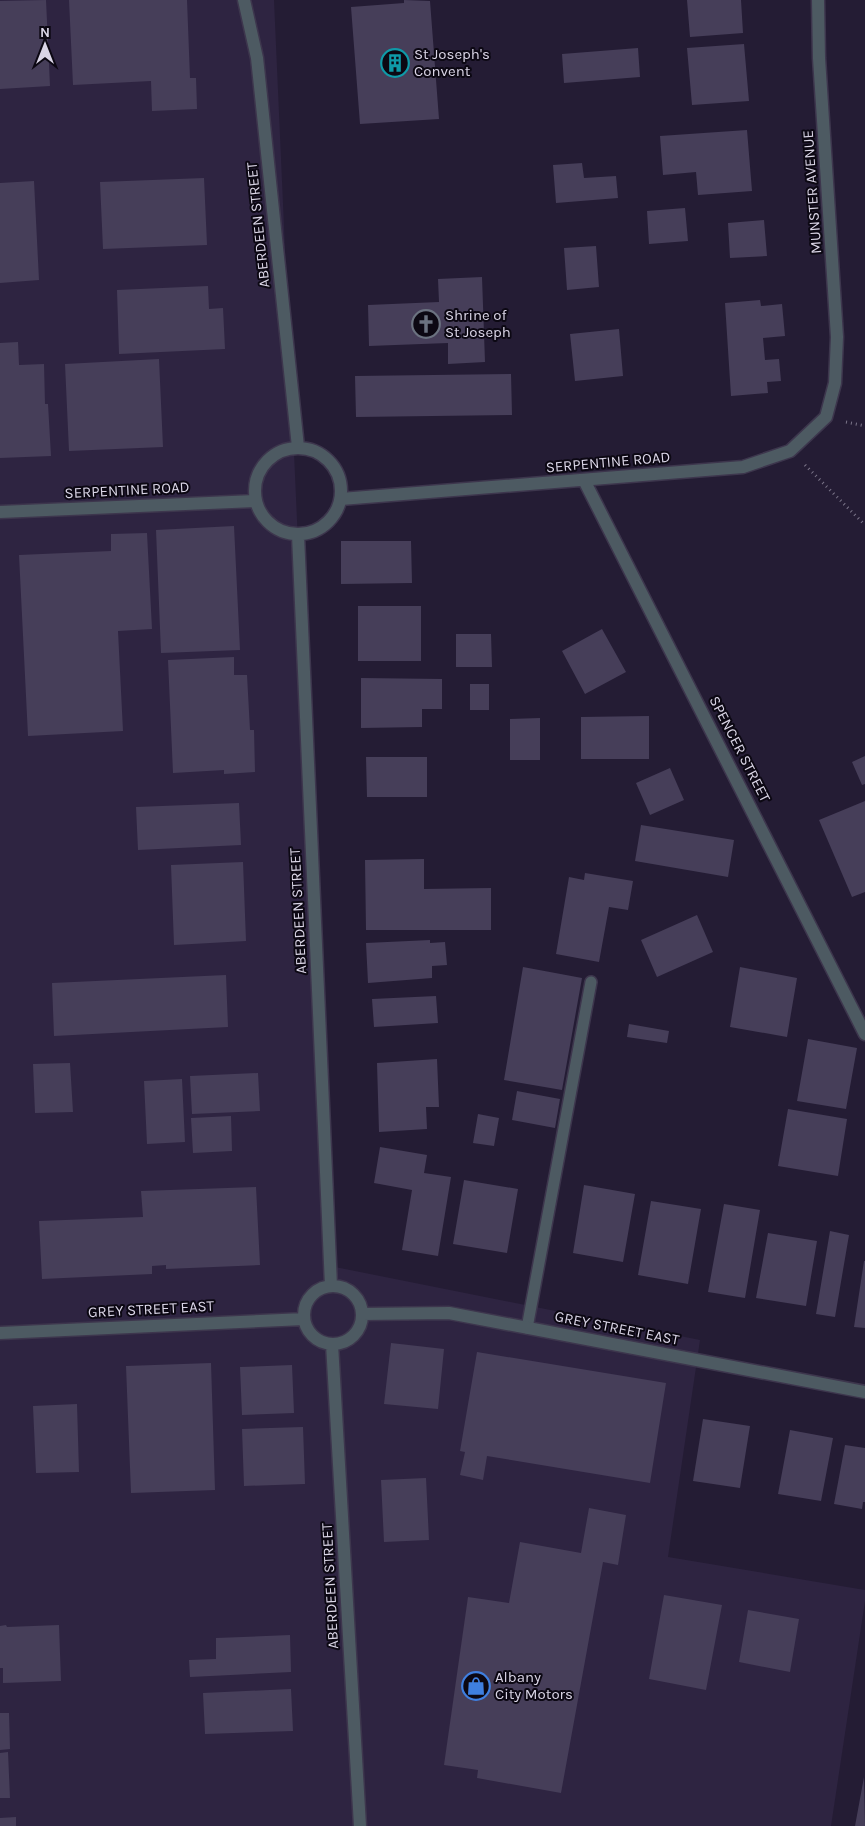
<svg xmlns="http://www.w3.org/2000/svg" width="865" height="1826" font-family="Karla,sans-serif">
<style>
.built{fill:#2e2441}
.building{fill:#463e59}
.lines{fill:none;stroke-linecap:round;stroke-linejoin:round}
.lane-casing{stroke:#3d364d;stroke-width:14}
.street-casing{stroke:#3d364d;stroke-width:15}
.path{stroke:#7c768a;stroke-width:3;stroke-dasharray:1 4;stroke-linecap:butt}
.lane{stroke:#4d5a62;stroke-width:11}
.street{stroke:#4d5a62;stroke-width:12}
.labels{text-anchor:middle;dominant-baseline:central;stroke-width:4;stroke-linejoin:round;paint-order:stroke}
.poi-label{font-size:15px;fill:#dad5e6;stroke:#0c0813;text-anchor:start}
.street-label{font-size:15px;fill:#dad5e6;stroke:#0c0813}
</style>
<rect width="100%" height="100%" fill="#241c34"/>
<path class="built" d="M0,0H274L330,1266L700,1340L668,1557L865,1590V1601L831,1826H0Z"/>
<path class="building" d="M46,0L50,86L0,89V1Z
M69,0H187L190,78H196L197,109L152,111L151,81L73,85Z
M404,0L430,1L439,119L360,124L351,7L404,3Z
M687,0H741L743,33L690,37Z
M744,44L749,101L692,105L687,48Z
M638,48L640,77L564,83L562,54Z
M747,130L752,191L698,195L696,172L663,175L660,136Z
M582,163L584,178L616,176L618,198L556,203L553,165Z
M204,178L207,245L103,249L100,182Z
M34,181L39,280L0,283V183Z
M685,208L688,241L649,244L647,211Z
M764,220L767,256L730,258L728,223Z
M596,246L599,287L567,290L564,248Z
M482,277L485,362L448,364V343L369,346L368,305L439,302L438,279Z
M208,286L209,309L223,308L225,349L119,354L117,290Z
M760,300L761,306L782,304L785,336L763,338L765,360L779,359L781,381L767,382L768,393L731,396L725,303Z
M619,329L623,376L575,381L570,334Z
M18,342L19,365L44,364L45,404H48L51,456L0,458V343Z
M159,359L163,447L69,451L65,364Z
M511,374L512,415L356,417L355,376Z
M234,526L240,650L161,653L156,530Z
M147,533L152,629L118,631L123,731L28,736L19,555L111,551V534Z
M341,541H411L412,583L341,584Z
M358,606H421V661H358Z
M602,629L626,672L585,694L562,651Z
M456,634H491L492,667H456Z
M234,657V675H247L250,730H254L255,772L224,774V770L173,773L168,660Z
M361,678L442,679V709H422V727L361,728Z
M470,684H489V710H470Z
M649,716V759H581V717Z
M540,718V760H510V719Z
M865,756V784L862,785L852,762Z
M366,757H427V797H367Z
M670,768L684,800L650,815L636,783Z
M865,801V892L852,897L819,820Z
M239,803L241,845L138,850L136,807Z
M641,825L734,840L728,877L635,861Z
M424,859V889L491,888V930H366L365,860Z
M243,862L246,941L174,945L171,865Z
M585,873L633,881L628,910L609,907L599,962L556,954L569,877L584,880Z
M697,915L713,952L657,977L641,940Z
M430,940V943L445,942L447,965L432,966V978L368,983L366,943Z
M523,967L582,978L562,1090L504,1080Z
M740,967L797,978L787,1037L730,1027Z
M226,975L228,1027L54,1036L52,983Z
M436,996L438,1023L374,1027L372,999Z
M629,1024L669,1031L667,1043L627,1037Z
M808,1039L857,1048L846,1109L797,1101Z
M437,1059L439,1107H426L427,1129L379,1132L377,1063Z
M70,1063L73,1112L35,1113L33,1064Z
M258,1073L260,1111L192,1114L190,1076Z
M182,1079L185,1142L147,1144L144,1081Z
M517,1091L560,1099L555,1128L512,1120Z
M788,1109L847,1119L838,1176L778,1166Z
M478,1114L499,1118L494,1146L473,1143Z
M231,1116L232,1151L193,1153L191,1118Z
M380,1147L427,1155L424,1173L451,1177L438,1256L402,1250L412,1190L374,1183Z
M464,1180L518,1189L507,1253L453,1244Z
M584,1185L635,1194L623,1262L573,1253Z
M256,1187L260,1265L166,1269V1265L152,1266V1274L42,1279L39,1221L143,1217L141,1191Z
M651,1201L701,1209L688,1284L638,1275Z
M724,1204L760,1210L745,1298L708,1292Z
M830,1231L849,1235L835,1317L816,1314Z
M768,1233L817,1241L806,1306L756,1298Z
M864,1261H865V1328L854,1327Z
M391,1343L444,1349L438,1409L384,1404Z
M477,1352L666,1383L650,1483L487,1456L483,1480L460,1475L465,1452L460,1451Z
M211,1363L215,1490L131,1493L126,1366Z
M292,1365L294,1413L242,1415L240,1367Z
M77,1404L79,1472L36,1473L33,1406Z
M703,1419L750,1426L740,1488L693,1481Z
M303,1427L305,1484L244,1486L242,1429Z
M790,1430L833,1438L821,1501L778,1494Z
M845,1445L865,1448V1502H863L862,1509L834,1504Z
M426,1478L429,1540L384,1542L381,1480Z
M589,1508L626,1515L618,1565L603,1562L561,1793L477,1778L478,1770L444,1765L468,1597L509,1603L520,1542L581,1553Z
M664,1595L722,1605L706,1690L649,1679Z
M748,1610L799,1619L790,1672L739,1662Z
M6,1625L7,1627L59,1625L61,1681L3,1683V1668H0V1626Z
M290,1635L291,1672L190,1677L189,1660L216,1659V1638Z
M291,1689L293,1731L205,1734L203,1693Z
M0,1713H9L10,1749L0,1750Z
M8,1752L10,1798H0V1753Z
M864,1777L865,1826H855Z
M16,1817V1826H0V1818Z"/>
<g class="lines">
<defs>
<path id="lane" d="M527,1328L591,982"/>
<path id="street" d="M244,0L257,58L298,447
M255 491a43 43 0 1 1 86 0a43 43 0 1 1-86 0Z
M584,480L865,1034
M341,499L743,467L790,451L826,417L835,383L837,337L819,58L818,0
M0,512L255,501
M298,535L331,1286
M304 1315a29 29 0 1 1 58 0a29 29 0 1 1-58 0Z
M362,1314L449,1313L865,1392
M0,1333L304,1319
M332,1344L360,1826"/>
</defs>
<use href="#lane" class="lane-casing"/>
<use href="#street" class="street-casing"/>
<path class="path" d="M846,422L865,426
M805,465L865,525"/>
<use href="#lane" class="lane"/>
<use href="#street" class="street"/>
</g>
<defs>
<symbol id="building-ring" viewBox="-11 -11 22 22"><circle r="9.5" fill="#0c0813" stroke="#0f9aa8" stroke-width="1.5"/><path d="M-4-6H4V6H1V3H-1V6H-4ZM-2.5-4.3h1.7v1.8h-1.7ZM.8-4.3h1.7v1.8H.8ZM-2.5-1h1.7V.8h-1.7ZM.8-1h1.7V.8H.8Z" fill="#0f9aa8"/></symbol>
<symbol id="church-ring" viewBox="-11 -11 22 22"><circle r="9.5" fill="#0c0813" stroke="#6b7280" stroke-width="1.5"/><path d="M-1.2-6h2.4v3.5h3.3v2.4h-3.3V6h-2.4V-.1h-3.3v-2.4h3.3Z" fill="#6b7280"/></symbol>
<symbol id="shop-ring" viewBox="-11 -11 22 22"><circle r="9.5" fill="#0c0813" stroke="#3f7fe0" stroke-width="1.5"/><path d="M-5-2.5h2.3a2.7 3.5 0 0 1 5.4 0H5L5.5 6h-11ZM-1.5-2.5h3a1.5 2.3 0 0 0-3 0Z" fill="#3f7fe0"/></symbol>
</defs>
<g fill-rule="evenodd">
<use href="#building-ring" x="379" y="47" width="32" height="32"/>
<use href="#church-ring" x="410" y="308" width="32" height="32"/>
<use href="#shop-ring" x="460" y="1670" width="32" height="32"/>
</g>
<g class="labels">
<g class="poi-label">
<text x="414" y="54">St Joseph's<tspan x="414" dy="17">Convent</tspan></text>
<text x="445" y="315">Shrine of<tspan x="445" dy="17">St Joseph</tspan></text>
<text x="495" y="1677">Albany<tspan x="495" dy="17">City Motors</tspan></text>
</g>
<g class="street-label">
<text transform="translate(812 192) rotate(-94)">MUNSTER AVENUE</text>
<text transform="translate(258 225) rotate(-96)">ABERDEEN STREET</text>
<text transform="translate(608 462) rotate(-5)">SERPENTINE ROAD</text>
<text transform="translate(127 490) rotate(-3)">SERPENTINE ROAD</text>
<text transform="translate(740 749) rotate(63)">SPENCER STREET</text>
<text transform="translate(298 911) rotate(-93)">ABERDEEN STREET</text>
<text transform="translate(151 1309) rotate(-3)">GREY STREET EAST</text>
<text transform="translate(617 1328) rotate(11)">GREY STREET EAST</text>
<text transform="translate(330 1586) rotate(-93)">ABERDEEN STREET</text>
</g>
</g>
<g transform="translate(45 45)" stroke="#0c0813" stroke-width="4" paint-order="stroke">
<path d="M0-4L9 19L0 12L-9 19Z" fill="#dad5e6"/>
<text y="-8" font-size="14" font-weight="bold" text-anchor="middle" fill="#dad5e6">N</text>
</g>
</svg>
